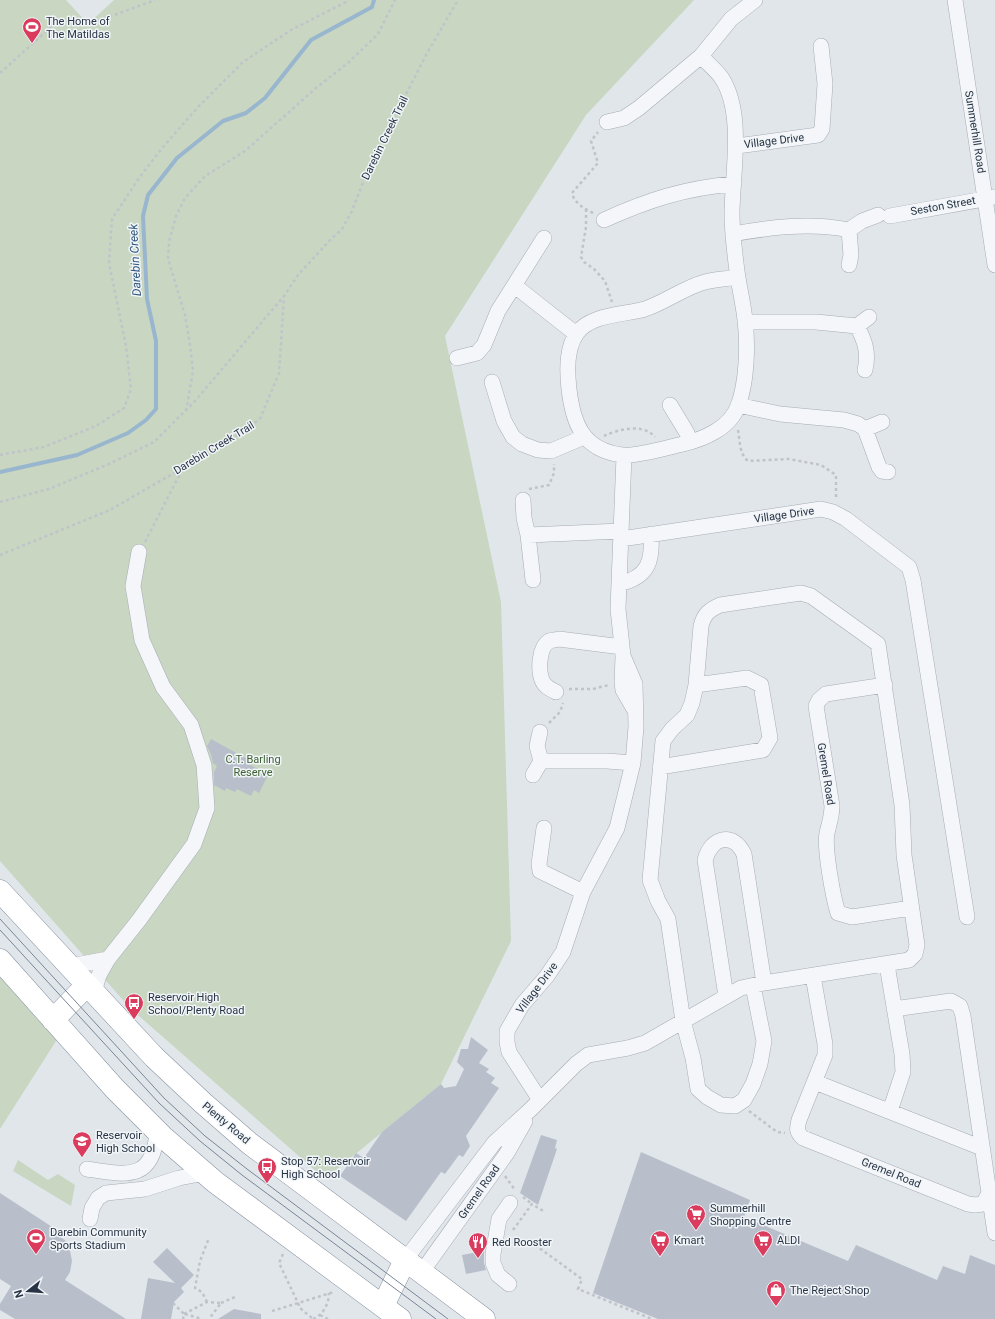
<svg xmlns="http://www.w3.org/2000/svg" width="995" height="1319" font-family="Roboto,sans-serif">
<style>
.green{fill:#c8d6c2}
.lines{fill:none;stroke-linecap:round;stroke-linejoin:round}
.stream{stroke:#99b6cf;stroke-width:4}
.building{fill:#b8bfca}
.minor-casing{stroke:#a6adb6;stroke-width:16}
.highway-casing{stroke:#8794a4;stroke-width:23}
.path{stroke:#c0c4ca;stroke-width:2.5;stroke-dasharray:3 3;stroke-linecap:butt}
.minor{stroke:#f5f6f9;stroke-width:15}
.highway{stroke:#fff;stroke-width:22}
.tram{stroke:#798697;stroke-width:1}
.labels{text-anchor:middle;dominant-baseline:central;stroke-width:3;stroke-linejoin:round;paint-order:stroke}
.poi-label{font-size:11px;fill:#283445;stroke:#f1f5f8;text-anchor:start}
.street-label{font-size:11px;fill:#283445;stroke:#f1f5f8}
.park-label{font-size:11px;fill:#3f6234;stroke:#f1f5f8}
.water-label{font-size:12px;font-style:italic;fill:#2d557d;stroke:#f1f5f8}
</style>
<rect width="100%" height="100%" fill="#e1e6eb"/>
<path class="green" d="M0,0H66L88,24L114,0H694L586,115L445,336L501,602L511,941L441,1084L325,1179L131,1009L0,861Z
M0,961L63,1030L0,1129Z
M18,1160L48,1180L58,1174L75,1185L71,1206L13,1171Z"/>
<g class="lines">
<path class="stream" d="M0,472L77,455L128,433L146,420L156,409V341L147,299L143,216L148,195L177,158L223,121L246,113L265,98L311,40L372,7L374,0"/>
</g>
<path class="building" d="M211,739L251,761L249,764L268,775L259,793L254,790L251,796L237,789L235,792L226,788L225,791L214,785V772L217,766L213,763L211,754L207,746Z
M471,1037L488,1050L479,1063L489,1069L486,1072L495,1078L491,1083L499,1088L466,1136L470,1146L463,1157L459,1155L445,1174L441,1172L406,1221L340,1176L356,1153L364,1158L382,1132L441,1084L444,1088L456,1086L464,1069L457,1062L461,1049H468Z
M541,1135L557,1140L555,1148L557,1149L538,1205L520,1193Z
M641,1152L750,1200L744,1217L848,1261L856,1245L937,1280L943,1266L965,1274L970,1255L995,1265V1319H658L593,1293Z
M0,1193L60,1232L58,1235L66,1241L69,1245L72,1261L70,1272L65,1280L126,1319H15L0,1310V1304L11,1286L0,1279Z
M167,1248L194,1275L181,1288L184,1292L174,1302L171,1319H141L148,1278L175,1283L153,1262Z
M484,1251V1263L486,1270L466,1274L462,1255Z
M234,1309L261,1314V1319H218Z"/>
<g class="lines">
<defs>
<path id="minor" d="M955,0L995,265
M701,56C707,63 715,69 721,77C745,112 732,175 732,214C732,231 734,247 736,263C738,283 743,301 745,320C748,345 747,382 738,406C730,428 704,439 683,444C669,447 635,457 622,455C583,450 573,424 569,389C567,372 566,348 577,333C591,314 624,315 645,309C666,302 685,287 705,282C716,279 727,279 738,277
M607,122L624,118L639,108L701,56L731,19L755,0
M737,146L818,135L822,129L825,84L821,46
M890,216L995,197
M604,220C648,200 685,188 734,184
M733,234C770,227 811,222 849,230
M849,265L851,255L849,230L862,221L878,215
M515,286L576,334
M745,322H816L857,326
M457,358L477,353L484,345L498,311L544,238
M865,370C869,353 865,341 857,326L869,317
M492,382L504,421L513,437L522,444L538,450L551,451L584,437
M670,405L687,433L690,442
M738,405L780,414L844,420L858,424L865,429L879,467L882,471L888,472
M865,429L882,422
M624,456L618,609L623,656L622,683L623,690L634,709
M523,500L524,518L528,535L533,580
M528,535L621,531
M621,539L821,509L833,512L846,519L909,567L913,580L967,917
M619,584C648,577 653,562 651,534
M885,685L826,694L819,700L816,706L832,806C832,816 829,824 827,833C824,848 833,897 838,913L852,917L911,908
M556,692C550,689 544,686 542,680C538,670 539,647 549,641C552,640 556,640 559,639L622,647
M541,761H607L633,763
M660,767L763,750L770,738L761,685L747,678L696,685
M533,775L541,761L537,746L540,732
M544,828L539,864L540,871L583,892
M887,965L902,1054L903,1072L890,1111
M70,966L108,959
M813,976L825,1044V1055L799,1120C797,1128 796,1132 803,1138L968,1204L975,1205L983,1204L989,1193L963,1016L960,1006L951,1001L894,1009
M94,992L99,975L108,959L139,920L194,844L207,808L204,765L191,725L163,687L142,640L133,586L139,552
M726,996L705,860C711,837 733,831 744,854L764,983
M815,1082L982,1148
M540,1100L509,1052L507,1042V1031L522,1005L547,976L563,952L583,892L617,828L633,763L636,727L635,684L623,656
M87,1169C126,1175 153,1182 157,1132
M989,1193L995,1233
M90,1219L92,1208L98,1198L106,1193L145,1189L179,1178L205,1173
M405,1260L494,1143L531,1109L576,1064L588,1055L628,1048L645,1043L741,988L764,983L909,960L915,954L917,945L904,855L902,805L878,644L811,596L801,593L720,605C709,610 704,614 701,626L696,685L692,703L687,715L672,729L663,741L650,880L658,901L668,919L683,1021L693,1058L698,1089L707,1097L721,1105L735,1106L744,1100L753,1084L760,1064L764,1041L753,986
M421,1273L507,1153L525,1121
M509,1284L498,1275L493,1263V1254L499,1219L510,1203"/>
<path id="highway" d="M0,891L154,1057L203,1103L249,1143L484,1319
M0,960L115,1089L163,1137L215,1182L400,1319
M53,1020L87,985
M383,1306L405,1260"/>
</defs>
<use href="#minor" class="minor-casing"/>
<use href="#highway" class="highway-casing"/>
<path class="path" d="M98,21L155,0
M0,73L61,18
M586,209V227L581,257L584,262L594,269L605,281L612,302
M593,213C585,209 574,203 572,193L598,163L591,141L598,132
M186,411L193,371L190,345L185,315L168,259L169,242L176,216L185,198L205,176L245,151L316,88L349,62L378,34L395,0
M738,430C740,440 739,454 748,461L789,459L821,465L836,475V500
M604,436C619,429 643,423 655,437
M0,455L44,447L96,426L124,408L131,389L126,346L109,263L112,219L139,178L163,147L199,106L243,62L291,30L346,2V0
M529,489L549,485L554,473V464
M0,502L49,489L109,464L154,442L195,401L284,296
M145,542L184,466
M0,555L110,510L221,446L260,419L279,373L284,296L298,275L331,239L342,229L352,211L368,169L426,55L458,0
M569,689H593L609,685
M549,723L560,712L563,703
M749,1111L777,1132L785,1133
M505,1176L515,1190
M523,1197L532,1204
M513,1230L532,1204L545,1212
M535,1245L582,1279L578,1289L652,1319
M283,1254L279,1263L298,1303L300,1308L313,1319
M207,1302L202,1292L195,1288L200,1261L209,1238
M173,1303L184,1314L183,1319
M221,1303L235,1297
M272,1311L334,1292
M184,1314L207,1302L221,1303L209,1319
M185,1314L202,1319
M320,1315L328,1319
M313,1319C323,1315 329,1304 329,1293"/>
<use href="#minor" class="minor"/>
<use href="#highway" class="highway"/>
<path class="tram" d="M0,919L164,1098L205,1136L247,1169L448,1319
M0,930L159,1103L200,1141L242,1175L436,1319"/>
</g>
<defs>
<symbol id="stadium-pin" viewBox="-11 -11 22 30"><path d="M0 17L-7.5 6A9.5 9.5 0 1 1 7.5 6Z" fill="#db3b5c" stroke="#f1f5f8"/><path d="M0-5a6.5 5 0 1 0 0 10a6.5 5 0 1 0 0-10ZM-3.5-1.8h7v3.6h-7Z" fill="#fff"/></symbol>
<symbol id="bus-pin" viewBox="-11 -11 22 30"><path d="M0 17L-7.5 6A9.5 9.5 0 1 1 7.5 6Z" fill="#db3b5c" stroke="#f1f5f8"/><path d="M-5-6H5V4H4V6H2V4H-2V6H-4V4H-5ZM-3.5-4V0h7V-4ZM-3.5 1.2v1.5H-2V1.2ZM2 1.2v1.5H3.5V1.2Z" fill="#fff"/></symbol>
<symbol id="school-pin" viewBox="-11 -11 22 30"><path d="M0 17L-7.5 6A9.5 9.5 0 1 1 7.5 6Z" fill="#db3b5c" stroke="#f1f5f8"/><path d="M0-5L7-2L0 1L-7-2ZM-4 1L0 2.5L4 1V4Q0 6-4 4Z" fill="#fff"/></symbol>
<symbol id="supermarket-pin" viewBox="-11 -11 22 30"><path d="M0 17L-7.5 6A9.5 9.5 0 1 1 7.5 6Z" fill="#db3b5c" stroke="#f1f5f8"/><path d="M-6-5.5h2.5l.6 2H6L4.5 2H-2.5L-4.4-4H-6ZM-1.5 3.2a1.3 1.3 0 1 0 .1 0ZM3 3.2a1.3 1.3 0 1 0 .1 0Z" fill="#fff"/></symbol>
<symbol id="restaurant-pin" viewBox="-11 -11 22 30"><path d="M0 17L-7.5 6A9.5 9.5 0 1 1 7.5 6Z" fill="#db3b5c" stroke="#f1f5f8"/><path d="M-5-6h1v4h1v-4h1v4h1v-4h1v5L-1.5 .5V6h-2V.5L-5-1ZM5-6V6H3V1.5H1.5Q1.5-4 5-6Z" fill="#fff"/></symbol>
<symbol id="shop-pin" viewBox="-11 -11 22 30"><path d="M0 17L-7.5 6A9.5 9.5 0 1 1 7.5 6Z" fill="#db3b5c" stroke="#f1f5f8"/><path d="M-5-2.5h2.3a2.7 3.5 0 0 1 5.4 0H5L5.5 6h-11ZM-1.5-2.5h3a1.5 2.3 0 0 0-3 0Z" fill="#fff"/></symbol>
</defs>
<g fill-rule="evenodd">
<use href="#stadium-pin" x="21" y="16" width="22" height="30"/>
<use href="#bus-pin" x="123" y="992" width="22" height="30"/>
<use href="#school-pin" x="71" y="1130" width="22" height="30"/>
<use href="#bus-pin" x="256" y="1156" width="22" height="30"/>
<use href="#supermarket-pin" x="685" y="1203" width="22" height="30"/>
<use href="#stadium-pin" x="25" y="1227" width="22" height="30"/>
<use href="#supermarket-pin" x="649" y="1229" width="22" height="30"/>
<use href="#supermarket-pin" x="752" y="1229" width="22" height="30"/>
<use href="#restaurant-pin" x="467" y="1231" width="22" height="30"/>
<use href="#shop-pin" x="765" y="1279" width="22" height="30"/>
</g>
<g class="labels">
<g class="poi-label">
<text x="46" y="21">The Home of<tspan x="46" dy="13">The Matildas</tspan></text>
<text x="148" y="997">Reservoir High<tspan x="148" dy="13">School/Plenty Road</tspan></text>
<text x="96" y="1135">Reservoir<tspan x="96" dy="13">High School</tspan></text>
<text x="281" y="1161">Stop 57: Reservoir<tspan x="281" dy="13">High School</tspan></text>
<text x="710" y="1208">Summerhill<tspan x="710" dy="13">Shopping Centre</tspan></text>
<text x="50" y="1232">Darebin Community<tspan x="50" dy="13">Sports Stadium</tspan></text>
<text x="674" y="1240">Kmart</text>
<text x="777" y="1240">ALDI</text>
<text x="492" y="1242">Red Rooster</text>
<text x="790" y="1290">The Reject Shop</text>
</g>
<g class="street-label">
<text transform="translate(975 132) rotate(81)">Summerhill Road</text>
<text transform="translate(385 138) rotate(-64)">Darebin Creek Trail</text>
<text transform="translate(774 141) rotate(-7)">Village Drive</text>
<text transform="translate(943 206) rotate(-10)">Seston Street</text>
<text transform="translate(214 448) rotate(-31)">Darebin Creek Trail</text>
<text transform="translate(784 515) rotate(-8)">Village Drive</text>
<text transform="translate(826 774) rotate(81)">Gremel Road</text>
<text transform="translate(537 988) rotate(-53)">Village Drive</text>
<text transform="translate(226 1123) rotate(40)">Plenty Road</text>
<text transform="translate(891 1173) rotate(22)">Gremel Road</text>
<text transform="translate(479 1192) rotate(-55)">Gremel Road</text>
</g>
<g class="park-label">
<text x="253" y="759">C.T. Barling<tspan x="253" dy="13">Reserve</tspan></text>
</g>
<g class="water-label">
<text transform="translate(135 260) rotate(-93)">Darebin Creek</text>
</g>
</g>
<g transform="translate(28 1291) rotate(253)" stroke="#f1f5f8" stroke-width="3" paint-order="stroke">
<path d="M0-3L7 15L0 10L-7 15Z" fill="#283445"/>
<text y="-6" font-size="11" font-weight="bold" text-anchor="middle" fill="#283445">N</text>
</g>
</svg>
